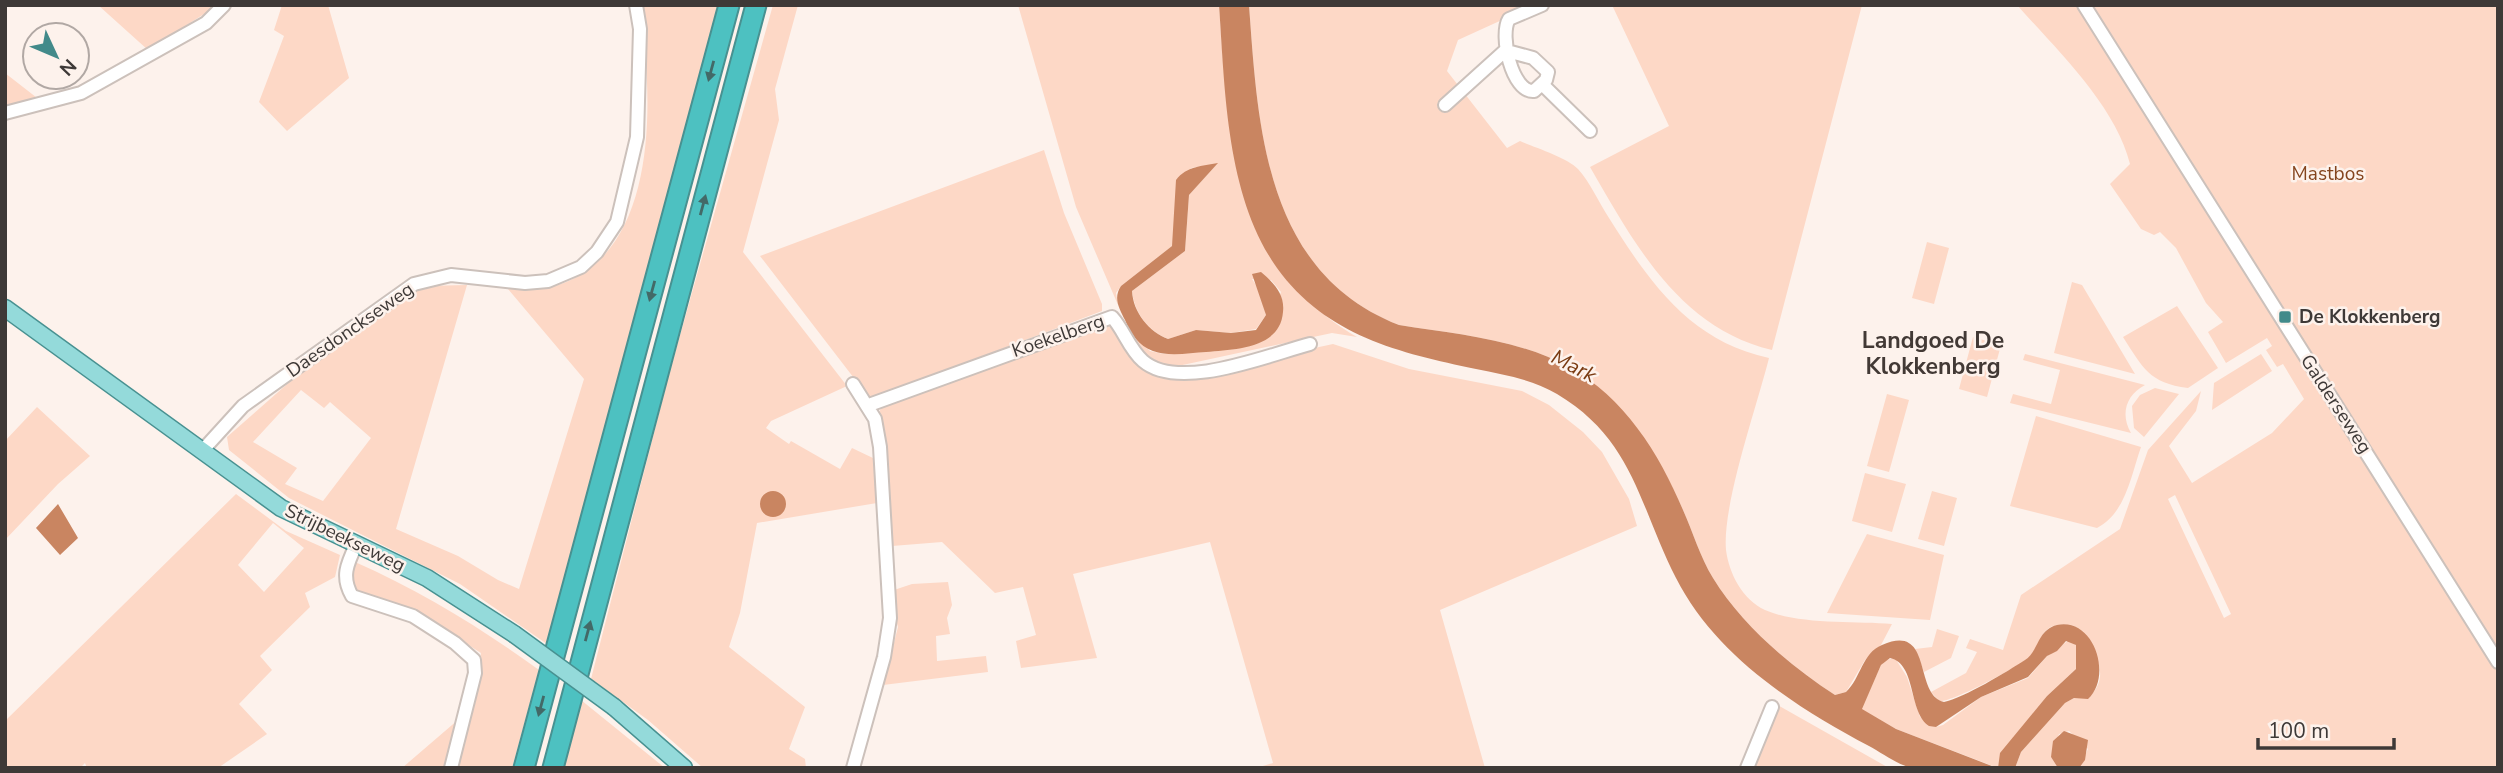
<svg xmlns="http://www.w3.org/2000/svg" width="2503" height="773" font-family="'Nunito Sans',sans-serif">
<style>
.green{fill:#fdd8c6;fill-rule:evenodd}
.water{fill:#c98561}
.lines{fill:none;stroke-linecap:round;stroke-linejoin:round}
.minor-casing{stroke:#ccc1bb;stroke-width:16}
.major-casing{stroke:#489191;stroke-width:19}
.highway-casing{stroke:#489191;stroke-width:23}
.minor{stroke:#fff;stroke-width:12}
.major{stroke:#94dada;stroke-width:16}
.highway{stroke:#4dc1c1;stroke-width:19}
.major-bridge-casing{stroke:#489191;stroke-width:19;stroke-linecap:butt}
.major-bridge{stroke:#94dada;stroke-width:16}
.oneway{fill:#436967}
.poi-dot{fill:#428a8a;stroke:#fdf2ec;stroke-width:2.5}
.labels{text-anchor:middle;dominant-baseline:central;stroke-width:5;stroke-linejoin:round;paint-order:stroke}
.park-label{font-size:19px;fill:#84441d;stroke:#fdf2ec}
.poi-label{font-size:19px;font-weight:bold;fill:#3e3937;stroke:#fdf2ec;text-anchor:start}
.street-label{font-size:19px;fill:#3e3937;stroke:#fdf2ec}
.water-label{font-size:21px;font-style:italic;fill:#7a3b12;stroke:#fdf2ec}
.quarter-label{font-size:23px;font-weight:bold;fill:#423935;stroke:#fdf2ec}
</style>
<rect width="100%" height="100%" fill="#fdf2ec"/>
<path class="green" d="M98,5H218L148,50Z
M282,5H328L349,78L287,131L259,102L284,36L274,30Z
M639,5H724L547,644L460,584L289,498L229,450L227,437L302,371L409,295L425,286L467,285L396,529L458,556L498,580L519,589L584,379L508,289C525,288 545,290 561,284C662,248 653,90 639,5ZM301,390L324,408L330,402L371,438L323,501L285,484L297,468L253,442Z
M773,5H798L775,89L779,120L743,252L847,386L771,421L766,428L789,444L791,441L840,469L852,448L875,459L877,503L757,523L740,613L729,647L805,707L789,749L805,759L806,768H703L648,720L591,679L668,378Z
M1018,5H1219C1228,133 1232,265 1357,337L1332,333L1178,366C1152,364 1141,353 1129,330L1150,351L1164,354L1259,343L1281,292L1271,280L1252,279L1260,291L1266,315L1256,329L1231,333L1196,330L1168,339C1148,331 1134,312 1132,291L1185,251L1189,195L1217,164L1191,168L1172,246L1121,286L1116,293L1118,305L1076,207Z
M1249,5H1535L1458,40L1447,71L1507,148L1520,141C1534,147 1568,158 1578,169C1590,182 1599,203 1609,218C1650,283 1690,341 1769,358C1757,406 1722,505 1726,550C1729,574 1743,600 1765,610C1799,625 1854,621 1892,624L1881,645L1865,660L1846,692L1835,695C1790,666 1741,624 1713,578C1700,557 1693,532 1683,510C1660,457 1619,395 1569,367C1518,339 1455,334 1399,325C1265,273 1258,129 1249,5Z
M1612,5H1862L1772,350C1679,328 1634,243 1590,167L1669,126Z
M2017,5H2498V768H2079L2088,749L2069,731L2059,734L2051,757L2058,768H2015L2021,752L2065,703L2074,698H2088C2115,674 2091,646 2074,626C2035,619 2045,646 2026,660C2014,668 1952,703 1939,701L1931,692L1966,673L1977,652L1966,648L1970,639L2003,650L2021,595L2120,529L2148,450L2201,391L2196,411L2169,446L2192,483L2272,433L2304,399L2283,364L2277,367L2266,350L2272,346L2267,338L2226,363L2208,332L2223,322L2206,303L2176,248L2160,232L2154,235L2141,229L2110,184L2130,164C2116,106 2056,49 2017,5ZM2175,495L2231,614L2224,618L2168,499Z
M5,73L41,101L5,109Z
M1044,150L1064,213L1102,304V311L870,399L760,256Z
M1927,242L1949,248L1934,304L1912,298Z
M2072,282L2082,285L2135,374L2054,353Z
M2177,306L2218,368L2188,388C2149,383 2143,368 2123,337Z
M1108,324C1134,349 1134,377 1178,378L1333,344L1409,369L1522,391L1549,405L1583,432L1602,452L1629,499L1637,526L1440,610L1485,768H1256L1273,763L1210,542L1073,574L1097,658L1021,668L1016,641L1036,635L1023,587L995,593L942,542L892,546L886,444L879,413L881,408Z
M1973,337L2001,345L1987,397L1959,389Z
M2025,354L2145,385C2126,395 2120,414 2131,433L2010,403L2013,394L2051,404L2060,370L2023,360Z
M2261,354L2272,371L2212,410L2214,383Z
M2155,388L2179,394L2144,437L2134,428L2132,406L2140,395Z
M1887,394L1909,400L1889,472L1867,466Z
M37,407L90,456L58,484L5,540V441Z
M2036,416L2141,447C2131,475 2126,513 2097,528L2010,506Z
M1865,473L1906,484L1892,532L1852,521Z
M1932,491L1957,498L1944,546L1918,539Z
M236,494L286,531L340,555L335,577L305,593L310,607L260,656L272,670L239,704L267,734L218,768H87L85,763L80,768H5V721ZM273,523L304,548L264,592L238,565Z
M1867,534L1944,555L1930,620L1827,613Z
M355,562C421,591 481,628 539,670L512,768H457L472,711L470,704L481,653L415,611L355,590L350,579Z
M948,582L952,605L947,618L950,634L936,636L937,661L986,656L988,672L883,685L898,627L894,614V590L912,584Z
M1937,629L1959,636L1951,658L1924,672L1915,649L1932,647Z
M2069,640L2076,645V669L2047,696L2001,754L1998,768L1896,729L1861,709L1881,665L1886,660L1895,658L1907,677L1920,717L1936,727L1943,725L1981,697L2028,678L2047,656Z
M581,700L665,768H563Z
M1776,704L1889,768H1749Z
M459,719L446,768H402Z"/>
<path class="water" d="M1219,5H1249C1258,128 1265,273 1399,325C1455,334 1518,339 1569,367C1624,397 1659,453 1683,510C1693,532 1700,557 1713,578C1741,624 1790,666 1835,695L1846,692C1861,678 1862,653 1882,645C1934,622 1913,695 1944,702C1964,698 2008,671 2025,660C2039,651 2037,630 2057,625C2094,617 2113,676 2088,699L2074,698L2065,703L2021,752L2015,768H1998L2000,753L2047,696L2076,669V645L2066,641L2057,651L2047,656L2028,677L1981,697L1936,727L1929,726C1908,712 1917,664 1890,658L1881,665L1862,709L1896,729L1997,768C1970,768 1938,773 1912,768C1898,765 1882,753 1869,746C1795,707 1715,655 1676,578C1639,506 1634,440 1557,394C1532,379 1504,375 1476,369C1400,353 1326,336 1277,268C1226,196 1225,90 1219,5Z
M1218,163L1189,195L1185,251L1132,291C1133,312 1149,332 1168,339L1196,330L1231,333L1256,330L1266,315L1252,274L1261,272C1274,283 1285,294 1283,312C1280,349 1235,349 1206,352C1189,353 1169,357 1153,351C1139,346 1130,333 1125,320C1119,308 1113,298 1121,286L1172,246L1176,180C1187,166 1202,166 1218,163Z
M760 504a13 13 0 1 1 26 0a13 13 0 1 1-26 0Z
M58,504L78,538L60,555L36,528Z
M2064,731L2088,740L2085,760L2079,768H2058L2051,757L2053,741Z"/>
<g class="lines">
<defs>
<path id="minor" d="M2084,5L2498,662
M1507,51L1533,58L1548,72L1546,80L1534,91C1512,93 1499,35 1509,19L1542,5
M1542,84L1590,131
M1445,105L1507,49
M5,113L81,93L206,23L224,5
M853,384L875,419L880,447L890,618L884,657L853,768
M869,405L1112,317C1124,330 1129,349 1143,361C1179,392 1268,355 1310,344
M202,451L243,406L414,284L451,275L525,283L548,281L581,267L597,252L617,222L637,137L640,29L636,5
M356,545C347,564 341,577 352,596L413,616L455,643L474,660L475,673L451,768
M1747,768L1772,707"/>
<path id="major" d="M5,308L281,508L427,578L514,634
M614,707L684,768"/>
<path id="highway" d="M524,768L729,5
M553,768L756,5"/>
</defs>
<use href="#minor" class="minor-casing"/>
<use href="#major" class="major-casing"/>
<use href="#highway" class="highway-casing"/>
<use href="#minor" class="minor"/>
<use href="#major" class="major"/>
<use href="#highway" class="highway"/>
<defs>
<path id="major-bridge" d="M514,634L614,707"/>
</defs>
<use href="#major-bridge" class="major-bridge-casing"/>
<use href="#major-bridge" class="major-bridge"/>
</g>
<defs><path id="oneway-solid" d="M-6-.8H1V-3.2L6.5 0L1 3.2V.8H-6Z" transform="scale(1.75)"/></defs>
<g class="oneway">
<use href="#oneway-solid" transform="translate(711 71) rotate(105)"/>
<use href="#oneway-solid" transform="translate(703 205) rotate(-75)"/>
<use href="#oneway-solid" transform="translate(652 291) rotate(105)"/>
<use href="#oneway-solid" transform="translate(588 631) rotate(-75)"/>
<use href="#oneway-solid" transform="translate(541 706) rotate(105)"/>
</g>
<rect class="poi-dot" x="2278" y="310" width="14" height="14" rx="3.5"/>
<g class="labels">
<g class="park-label">
<text x="2328" y="174">Mastbos</text>
</g>
<g class="poi-label">
<text x="2299" y="317">De Klokkenberg</text>
</g>
<g class="street-label">
<text transform="translate(350 330) rotate(-35)">Daesdonckseweg</text>
<text transform="translate(1058 336) rotate(-19)">Koekelberg</text>
<text transform="translate(2336 404) rotate(57)">Galderseweg</text>
<text transform="translate(345 538) rotate(26)">Strijbeekseweg</text>
</g>
<g class="water-label">
<text transform="translate(1574 366) rotate(27)">Mark</text>
</g>
<g class="quarter-label">
<text x="1933" y="340">Landgoed De<tspan x="1933" dy="26">Klokkenberg</tspan></text>
</g>
</g>
<rect width="2503" height="773" fill="none" stroke="#3e3937" stroke-width="14"/>
<g transform="translate(56 56) rotate(134)"><circle r="33" fill="#fdf2ec" stroke="#b1a8a4" stroke-width="2"/>
<path d="M0-5L12 26L0 18L-12 26Z" fill="#428a8a"/>
<text y="-10" font-size="19" font-weight="bold" text-anchor="middle" fill="#3e3937">N</text>
</g>
<path d="M2258 738v10h136v-10" fill="none" stroke="#3e3937" stroke-width="3.5"/>
<text x="2268" y="738" font-size="21" fill="#3e3937" stroke="#fdf2ec" stroke-width="5" paint-order="stroke">100 m</text>
</svg>
